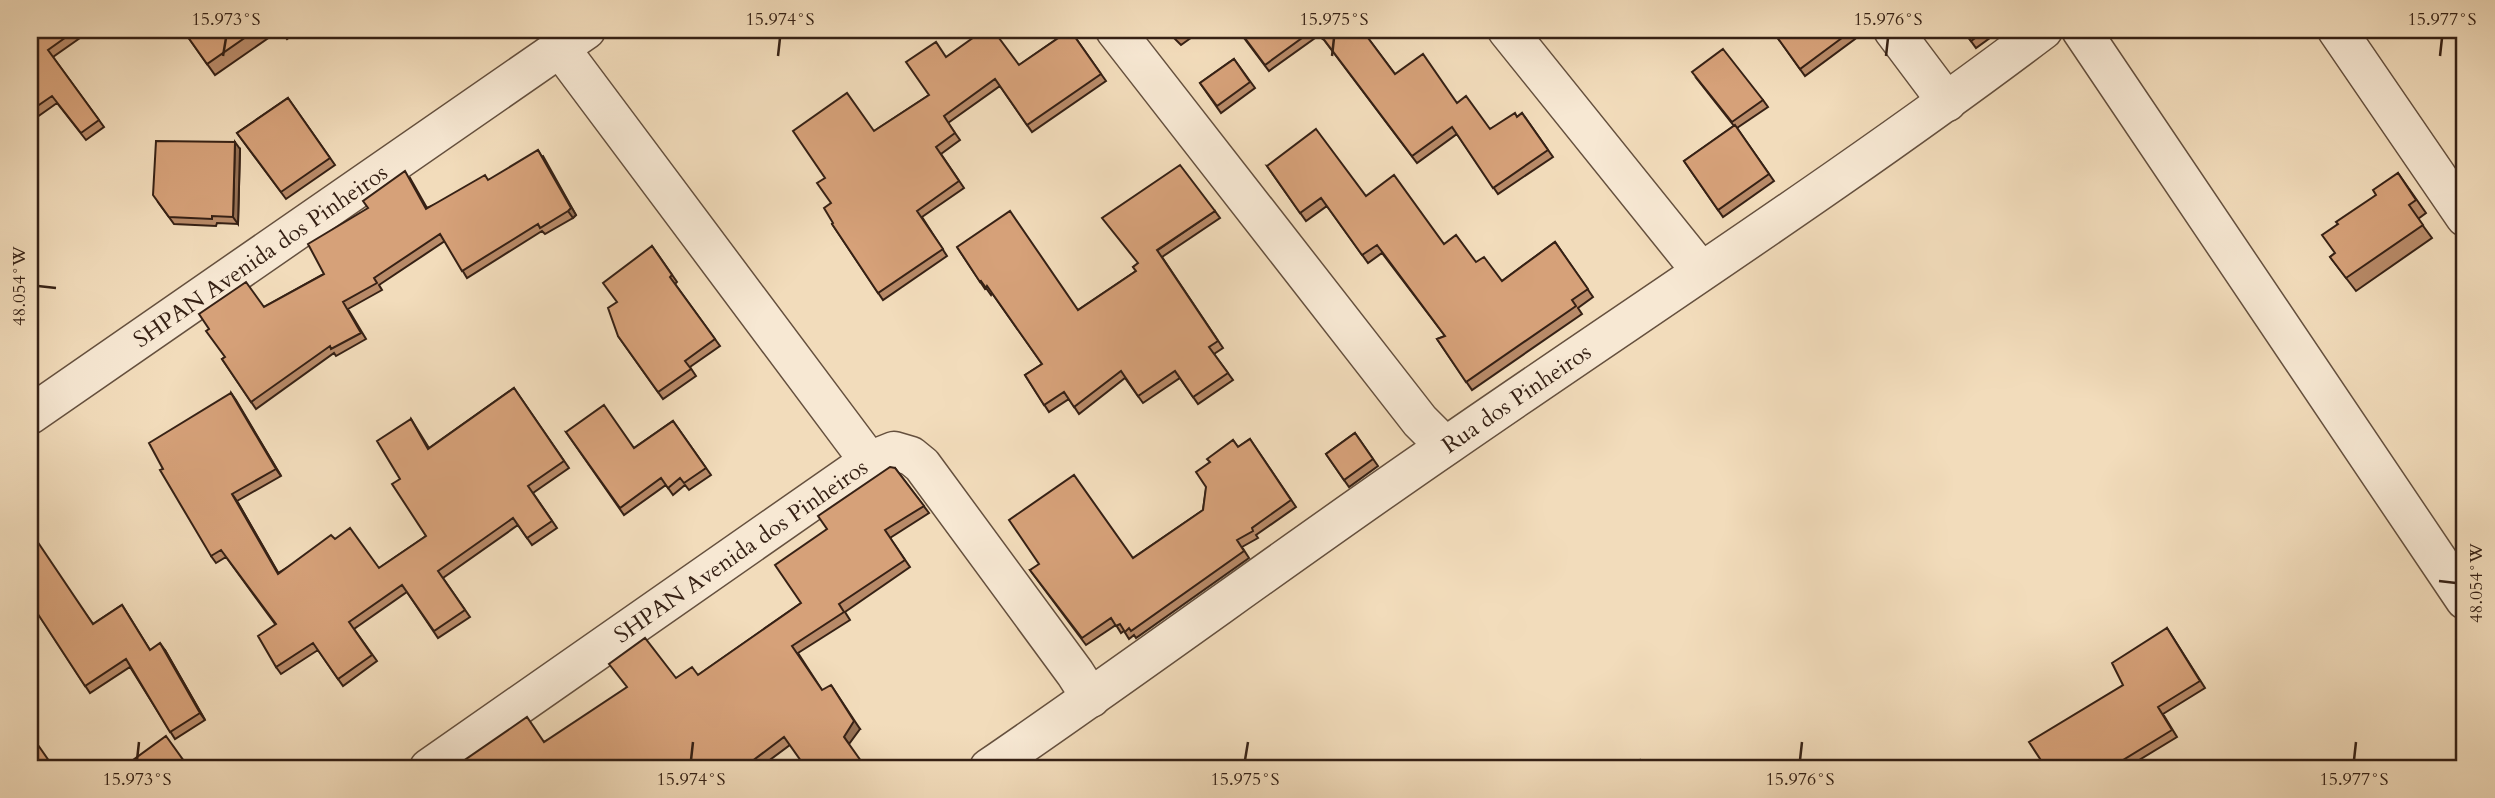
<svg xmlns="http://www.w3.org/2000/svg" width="2495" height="798" font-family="Cardo,serif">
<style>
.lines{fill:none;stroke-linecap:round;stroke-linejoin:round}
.minor-casing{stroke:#65503e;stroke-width:41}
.minor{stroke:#f7e8d3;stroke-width:38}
.wall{fill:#b88a68;stroke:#362115;stroke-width:2}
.shaded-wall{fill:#967155;stroke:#362115;stroke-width:2}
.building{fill:#d6a179;stroke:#362115;stroke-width:2}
.ticks{fill:none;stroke:#362115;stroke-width:2.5}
.labels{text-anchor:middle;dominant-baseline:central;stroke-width:5;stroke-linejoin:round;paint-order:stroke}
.street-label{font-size:23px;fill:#362115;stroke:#f7e8d3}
.neatline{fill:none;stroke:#362115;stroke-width:2.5}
.ticks-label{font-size:18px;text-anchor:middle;fill:#362115}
</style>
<rect width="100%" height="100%" fill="#f2dcbb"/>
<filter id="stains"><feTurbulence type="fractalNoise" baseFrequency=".00286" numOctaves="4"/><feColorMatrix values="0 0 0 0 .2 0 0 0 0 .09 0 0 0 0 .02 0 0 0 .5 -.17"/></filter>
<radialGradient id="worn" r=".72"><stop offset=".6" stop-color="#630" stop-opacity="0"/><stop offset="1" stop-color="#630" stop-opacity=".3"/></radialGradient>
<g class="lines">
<defs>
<g id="minor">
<path d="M1115,30L1420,421L1445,446"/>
<path d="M1507,30L1701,271"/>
<path d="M1893,30L1947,102"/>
<path d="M2081,30L2465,600"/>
<path d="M2337,30L2465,217"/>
<path id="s1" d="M30,415L586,30"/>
<path d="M869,461L894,451L911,456L922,465L1075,673L1091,698"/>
<path id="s2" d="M429,768L869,461L560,48"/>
<path id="s3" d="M989,768C1144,662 1294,550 1449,444C1647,307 1851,175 2043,30"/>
</g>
</defs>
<use href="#minor" class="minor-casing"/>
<use href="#minor" class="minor"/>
</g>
<path class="wall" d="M30,30L90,31L53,57L104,127L86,140L57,103L30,122V78L34,75Z
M183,30H299L287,39L280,30L215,75Z
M1070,30L1106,81L1032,132L1000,86L948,123L960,140L941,154L964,188L922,217L947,256L883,300L832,224L833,223L831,203L825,178L874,131L929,95L946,57L1019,65Z
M1166,30H1202L1181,45Z
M1238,30H1371L1365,34L1395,74L1457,103L1490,129L1517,117L1522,113L1553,157L1498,194L1457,134L1417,163L1324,40L1318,36L1269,71Z
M1848,30L1855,39L1805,76L1777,37Z
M1963,30H2001L1976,48Z
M1234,59L1255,88L1221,113L1200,83Z
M1697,79L1763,100L1768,107L1737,128L1774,181L1723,217L1684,161L1734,126Z
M288,98L335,165L286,199L237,133Z
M30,142L34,149L30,152Z
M240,149L238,224L217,223L216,226L174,224L158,202Z
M543,156L576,215L573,218L545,234L542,231L467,278L445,241L379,285L382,290L348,309L366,339L336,356L334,353L256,409L222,359L225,357L264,307L324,274L368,208L410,178L427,208L489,180Z
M1267,166L1366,196L1444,244L1476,262L1502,281L1555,242L1593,297L1578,308L1582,314L1472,390L1437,339L1445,336L1382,253L1368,263L1327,206L1306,221Z
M2398,173L2426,213L2418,219L2432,238L2356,291L2330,257L2335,253L2376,195Z
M1215,211L1220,218L1162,257L1223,348L1214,354L1233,380L1198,404L1180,378L1143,403L1125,378L1079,414L1069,399L1049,412L1025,375L1042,364L992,293L991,295L986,288L985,289L957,247L1078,310L1136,271L1133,267Z
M652,246L677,282L675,284L720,346L690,367L696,376L663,399L618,336L617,302Z
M514,388L569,468L533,493L557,528L532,545L518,525L443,578L470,617L438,638L407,592L354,629L377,661L343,686L318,650L281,674L276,667L275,624L226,557L216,563L211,556L231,393L281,476L237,501L278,573L335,539L379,568L426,536L400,479L411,419L429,448Z
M673,421L711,475L689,490L685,485L673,495L666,485L624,515L566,432L634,448Z
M1355,433L1378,466L1349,487L1326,454Z
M1250,439L1296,507L1256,535L1258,538L1242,547L1249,558L1136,638L1134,635L1129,639L1124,631L1121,633L1116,625L1086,645L1030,570L1133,558L1203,510L1210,462L1233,440L1238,447Z
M895,468L929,513L890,538L910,567L845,612L850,620L798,653L822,690L860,729L790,745L759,768H453L544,742L676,678L698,675L801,603L827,529Z
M30,537L93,624L122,605L150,650H165L205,720L175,739L130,667L90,693L37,612L30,617Z
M2167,628L2205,688L2163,714L2177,737L2126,768H2046L2123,685Z"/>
<path class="shaded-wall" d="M235,142L240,149L238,224L233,217Z
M538,150L576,215L573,218L568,211Z
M231,393L236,400L281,476L276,469Z
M232,494L237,501L283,581L278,574Z
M160,643L165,650L205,720L200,713Z
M831,685L860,729L849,744L844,737Z"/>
<path class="building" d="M30,30H76L48,50L99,120L81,133L52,96L30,111V78L35,75L30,68Z
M183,30H256L207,64Z
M984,30H993L1019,65L1070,30L1101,74L1027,125L995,79L944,116L955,133L936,147L959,181L917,211L943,249L878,293L832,224L833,223L824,208L831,203L817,183L825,178L793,131L847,93L874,131L929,95L906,62L936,42L946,57Z
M1168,30H1188L1176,38Z
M1239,30H1313L1265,65Z
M1314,30H1362L1395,74L1423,54L1457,103L1466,96L1490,129L1515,113L1517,117L1522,113L1548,150L1493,188L1452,127L1412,156L1319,33Z
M1786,30H1848L1850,32L1800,69L1777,37Z
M1963,30H1986L1971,41Z
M1723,49L1763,100L1732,122L1692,72Z
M1234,59L1250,82L1217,106L1200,83Z
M288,98L330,158L281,192L237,133Z
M1735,125L1769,174L1718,210L1684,161Z
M1316,129L1366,196L1394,175L1444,244L1456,235L1476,262L1484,257L1502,281L1555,242L1588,289L1572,300L1576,306L1466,382L1437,339L1445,336L1377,245L1362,255L1321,198L1300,213L1267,166Z
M156,141L235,142L233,217L212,216V219L169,217L153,195Z
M538,150L571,208L568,211L540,228L538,224L462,271L440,234L374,278L377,283L343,302L361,333L331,349L330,346L251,402L222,359L225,357L206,331L209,329L199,314L246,282L264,307L324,274L308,244L368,208L363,201L405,171L426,209L485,175L488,180Z
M1180,165L1215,211L1157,250L1218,341L1209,347L1228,373L1193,397L1175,371L1138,396L1121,371L1074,407L1064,392L1044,405L1025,375L1042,364L987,286L986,288L981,281L980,282L957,247L1010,211L1078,310L1136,271L1133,267L1138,263L1102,218Z
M2398,173L2416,200L2409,205L2423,225L2346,278L2330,257L2335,253L2322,235L2338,224L2336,222L2376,195L2373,190Z
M652,246L672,275L670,277L715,339L685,361L691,369L658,392L618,336L608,308L617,302L603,283Z
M514,388L564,461L528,486L552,521L527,538L513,518L438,571L465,610L434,631L402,585L349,622L372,655L338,679L313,643L276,667L258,636L276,624L221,550L211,556L160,470L163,469L149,443L231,393L276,469L232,494L278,574L331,535L335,539L350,528L379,568L426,536L392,484L400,479L377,441L411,419L428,449Z
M604,405L634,448L673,421L706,468L684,483L680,478L668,488L661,478L620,508L566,432Z
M1355,433L1373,459L1344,480L1326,454Z
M1250,439L1291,500L1252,528L1253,531L1237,540L1244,551L1131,631L1129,628L1125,632L1120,624L1116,626L1111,618L1082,638L1030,570L1039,564L1009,520L1074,475L1133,558L1203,510L1206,487L1196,472L1210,462L1207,459L1233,440L1238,447Z
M890,467L895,468L924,506L885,530L905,560L839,604L844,612L792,646L822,690L831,685L854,721L844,737L866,768H806L784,737L743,768H453L527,717L544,742L627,687L609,664L645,638L676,678L692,667L698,675L801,603L775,565L827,529L818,516Z
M33,535L93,624L122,605L150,650L160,643L200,713L170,732L126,659L85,686L32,605L30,607V537Z
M2167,628L2200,681L2158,707L2172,730L2110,768H2046L2029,742L2123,685L2112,663Z
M166,736L189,768H122Z
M38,745L54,768H30V751Z
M1640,760L1645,768H1628Z"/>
<path class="ticks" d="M223,56L226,38M778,56L780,38M1332,56L1334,38M1886,56L1888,38M2440,56L2442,38M38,286L56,288M2439,581L2456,583M137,760L139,742M691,760L693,742M1245,760L1248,742M1800,760L1802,742M2354,760L2356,742"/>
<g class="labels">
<g class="street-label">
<text stroke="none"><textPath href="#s1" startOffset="280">SHPAN Avenida dos Pinheiros</textPath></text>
<text stroke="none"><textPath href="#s3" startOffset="644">Rua dos Pinheiros</textPath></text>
<text stroke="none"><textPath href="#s2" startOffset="380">SHPAN Avenida dos Pinheiros</textPath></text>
</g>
</g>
<rect width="2495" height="798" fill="none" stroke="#f2dcbb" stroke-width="77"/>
<rect x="38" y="38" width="2418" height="722" class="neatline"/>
<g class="ticks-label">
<text x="226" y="25">15.973°S</text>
<text x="780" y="25">15.974°S</text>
<text x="1334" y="25">15.975°S</text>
<text x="1888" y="25">15.976°S</text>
<text x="2442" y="25">15.977°S</text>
<text transform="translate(19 286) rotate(-90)" y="6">48.054°W</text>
<text transform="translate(2476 583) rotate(-90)" y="6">48.054°W</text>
<text x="137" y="785">15.973°S</text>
<text x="691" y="785">15.974°S</text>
<text x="1245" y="785">15.975°S</text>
<text x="1800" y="785">15.976°S</text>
<text x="2354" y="785">15.977°S</text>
</g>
<rect width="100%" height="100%" filter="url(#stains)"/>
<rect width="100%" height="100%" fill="url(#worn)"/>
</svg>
